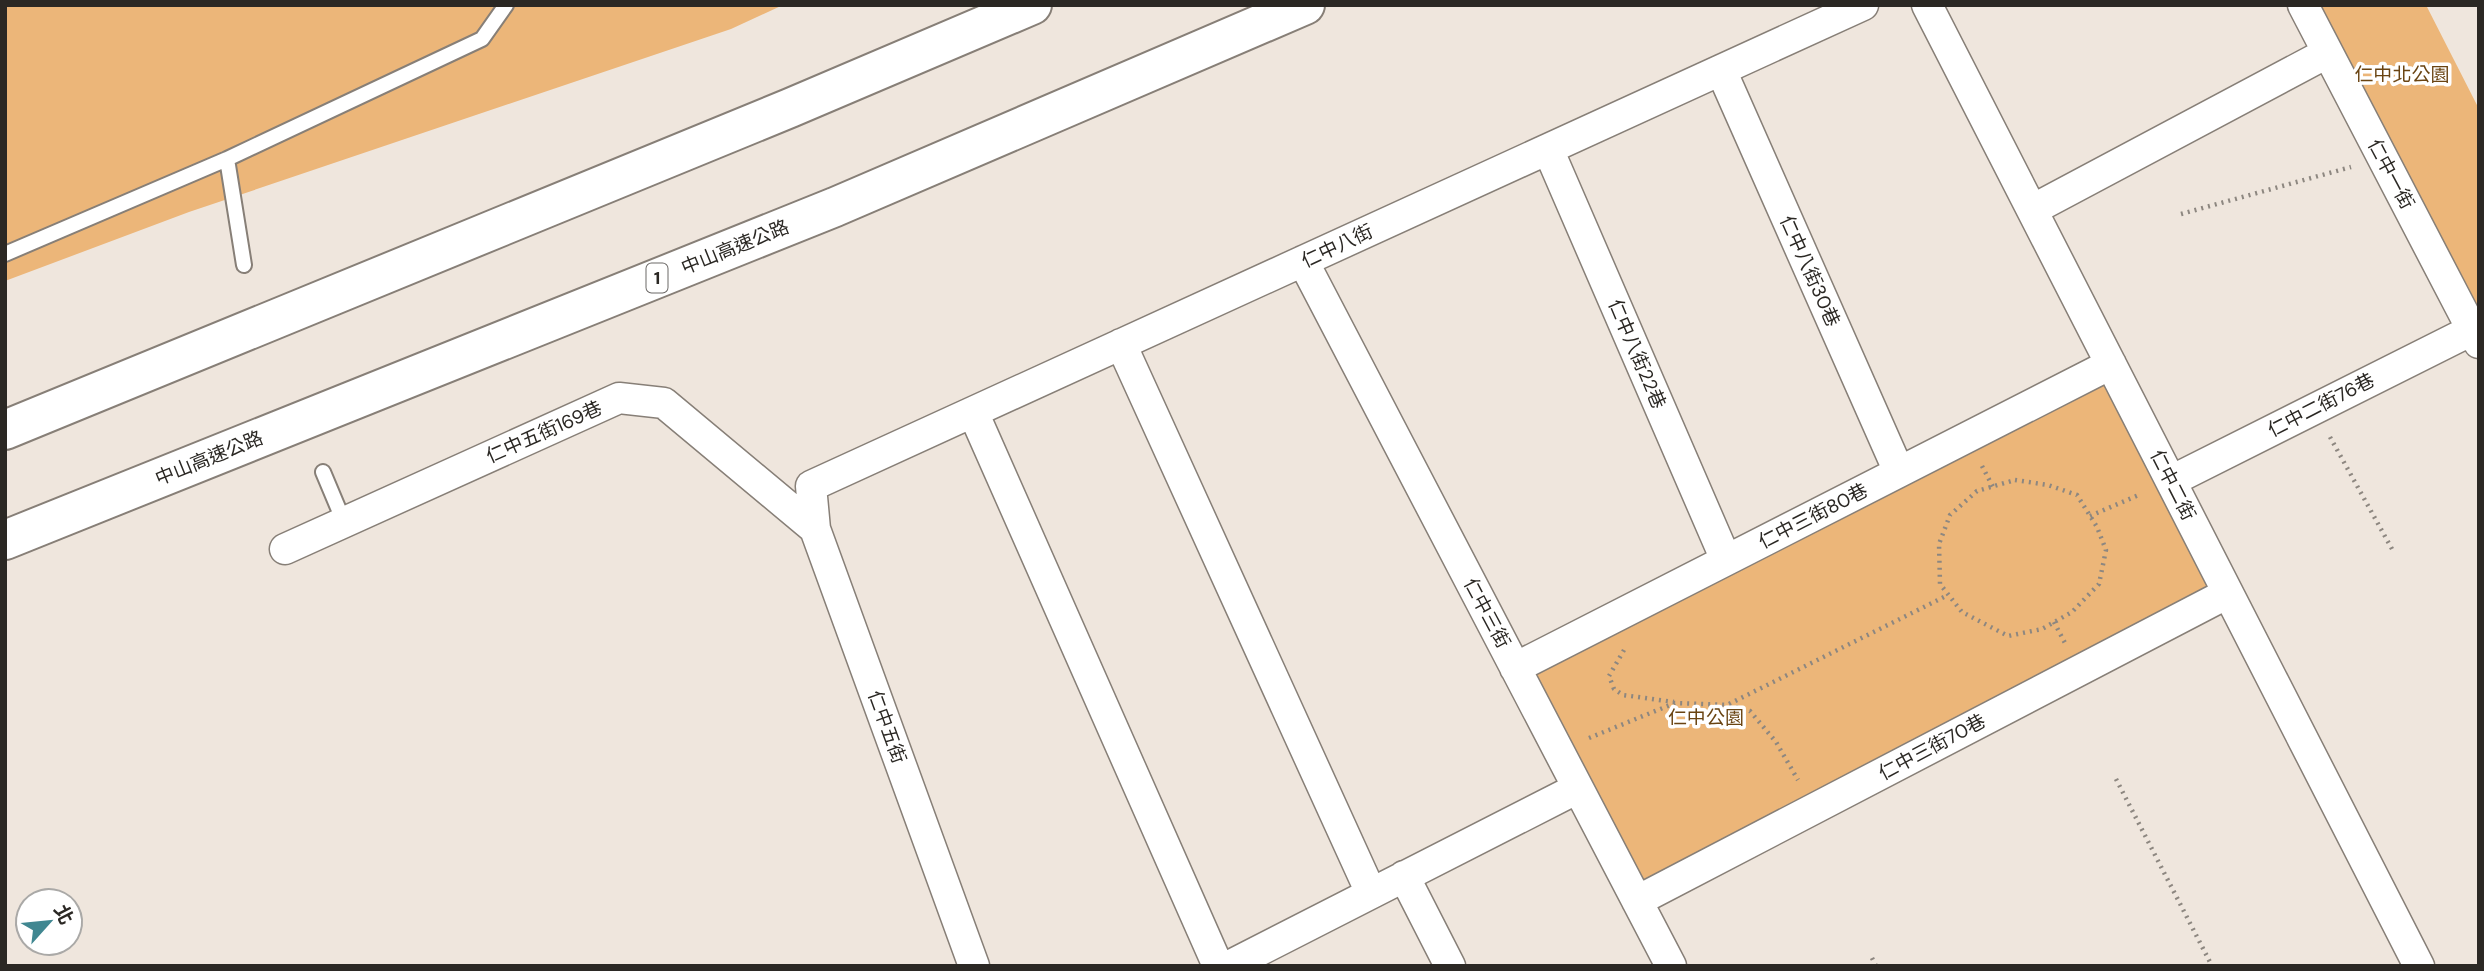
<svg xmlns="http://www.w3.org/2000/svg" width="2484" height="971" font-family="'DM Sans','Noto Sans TC',sans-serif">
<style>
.green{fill:#ecb679}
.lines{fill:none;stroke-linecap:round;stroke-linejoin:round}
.service-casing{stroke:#877f77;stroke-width:18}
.minor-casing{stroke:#877f77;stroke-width:33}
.motorway-casing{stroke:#877f77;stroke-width:42}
.path{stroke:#8d8780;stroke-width:4.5;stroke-dasharray:2 5;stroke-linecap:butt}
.service{stroke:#fff;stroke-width:14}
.minor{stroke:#fff;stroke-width:30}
.motorway{stroke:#fff;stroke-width:38}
.labels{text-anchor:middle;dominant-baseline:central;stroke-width:7;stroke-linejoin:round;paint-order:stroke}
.shield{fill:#fff;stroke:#6b6866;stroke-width:2}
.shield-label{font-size:18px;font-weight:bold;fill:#2b2824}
.park-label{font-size:19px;fill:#6a4412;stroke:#fff}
.street-label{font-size:19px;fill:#2b2824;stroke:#fff}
</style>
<rect width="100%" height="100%" fill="#efe6dd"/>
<path class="green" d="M5,5H783L731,29L189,212L5,281Z
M2306,5H2426L2479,109V337Z
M2111,364L2228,593L1637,901L1515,668Z"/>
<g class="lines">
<defs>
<path id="service" d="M227,159L244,265
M5,254L227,159L482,39L506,5
M323,472L344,522"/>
<path id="minor" d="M1927,5L2419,966
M2303,5L2479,343
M1721,70L1899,472
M1548,149L1726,560
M2032,210L2327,53
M1303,261L1671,966
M1121,344L1371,893
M973,412L1218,966
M2171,481L2472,330
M285,549L619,398L664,403L815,529
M1515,668L2111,364
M1404,876L1450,966
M1637,901L2228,593
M974,966L815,529L811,486L1863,5
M1229,966L1578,788"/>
<path id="motorway" d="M5,430L790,108L1032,5
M5,540L835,207L1305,5"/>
</defs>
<use href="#service" class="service-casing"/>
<use href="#minor" class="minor-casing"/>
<use href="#motorway" class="motorway-casing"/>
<path class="path" d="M2181,214L2351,167
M2330,437L2392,549
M1982,466L1993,487
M2015,480L2048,485L2077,495L2097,527L2106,550L2099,584L2072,612L2042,629L2008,636L1962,612L1940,584L1939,544L1950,515L1977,491Z
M2090,516L2141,494
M2054,622L2065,643
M1624,650L1609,676L1614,689L1623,695L1674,702
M1729,704L1948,595
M1589,738L1675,703L1728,705L1750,711L1776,742L1798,780
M2116,779L2212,966
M1872,958L1876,966"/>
<use href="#service" class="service"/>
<use href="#minor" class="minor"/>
<use href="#motorway" class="motorway"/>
</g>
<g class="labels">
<rect class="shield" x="646.5" y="263.5" width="21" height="29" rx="5"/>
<g class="shield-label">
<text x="657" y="278">1</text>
</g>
<g class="park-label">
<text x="2402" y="74">仁中北公園</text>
<text x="1706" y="717">仁中公園</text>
</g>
<g class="street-label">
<text transform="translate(2391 174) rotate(62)">仁中一街</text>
<text transform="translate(1337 246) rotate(-25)">仁中八街</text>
<text transform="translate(735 247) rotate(-22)">中山高速公路</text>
<text transform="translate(1810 271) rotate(66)">仁中八街30巷</text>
<text transform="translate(1637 354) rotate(67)">仁中八街22巷</text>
<text transform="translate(2321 405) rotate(-27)">仁中二街76巷</text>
<text transform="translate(544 432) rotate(-24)">仁中五街169巷</text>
<text transform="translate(209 458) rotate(-22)">中山高速公路</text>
<text transform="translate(2173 485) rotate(63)">仁中二街</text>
<text transform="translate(1813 516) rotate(-27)">仁中三街80巷</text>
<text transform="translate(1487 613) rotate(62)">仁中三街</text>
<text transform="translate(887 727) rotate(70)">仁中五街</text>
<text transform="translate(1932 747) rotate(-28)">仁中三街70巷</text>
</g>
</g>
<rect width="2484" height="971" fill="none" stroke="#2b2824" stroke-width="14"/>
<g transform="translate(49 922) rotate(63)"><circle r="33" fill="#ffffff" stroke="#aaa9a7" stroke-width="2"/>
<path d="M0-5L12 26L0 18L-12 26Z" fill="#408791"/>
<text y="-10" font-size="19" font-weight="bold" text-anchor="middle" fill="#2b2824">北</text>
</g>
</svg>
